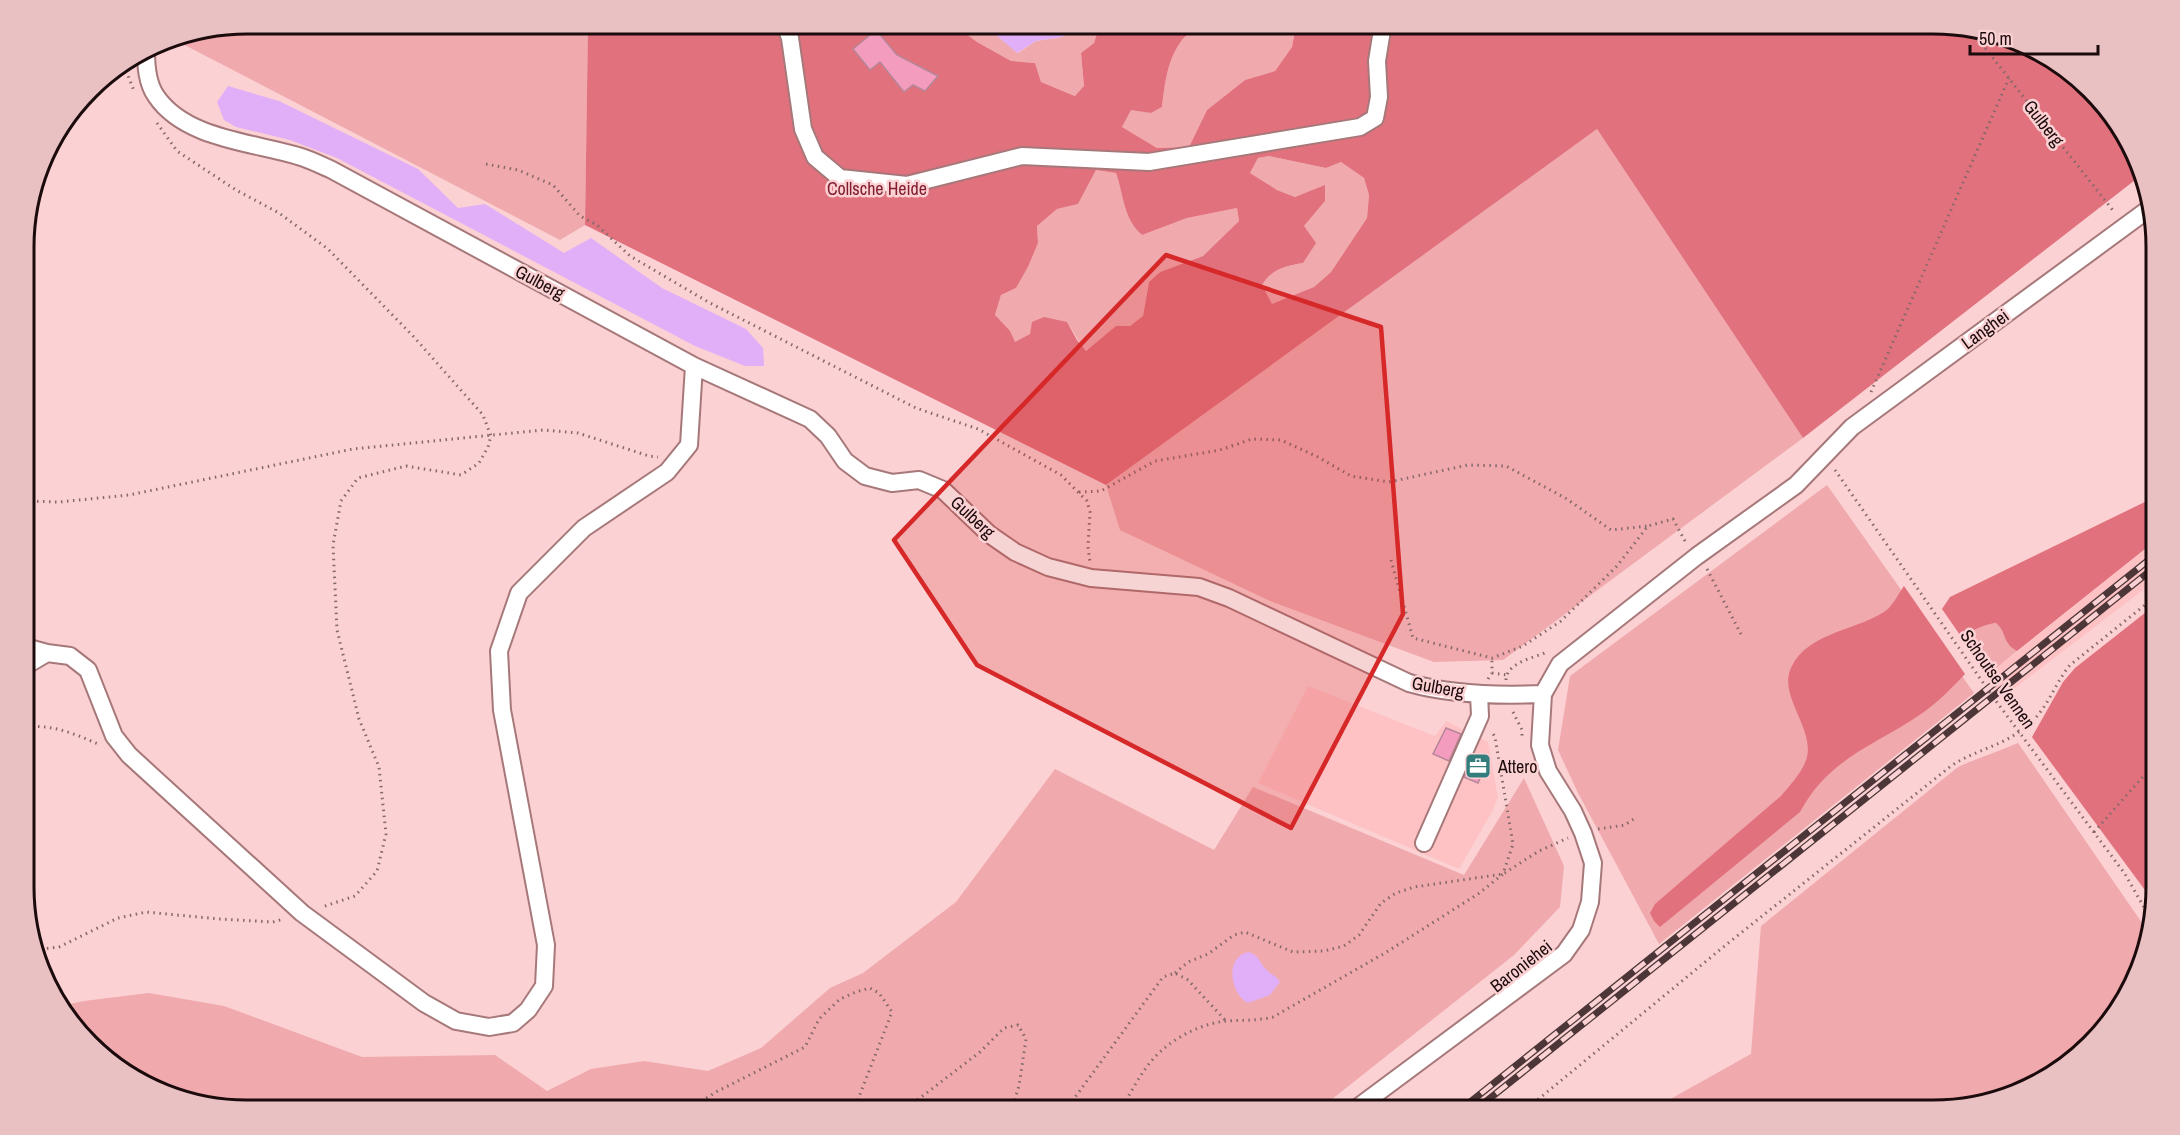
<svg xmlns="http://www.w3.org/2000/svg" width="2180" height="1135" font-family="'Archivo Narrow',sans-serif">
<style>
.built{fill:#fec2c5}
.green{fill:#f0a9ad}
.forest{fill:#e1717c;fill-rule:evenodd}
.water{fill:#e1aff7}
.building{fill:#f49cbd;stroke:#b58798;stroke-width:1.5}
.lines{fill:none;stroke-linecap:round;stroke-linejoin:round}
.minor-casing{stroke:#a7787a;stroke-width:20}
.path{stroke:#85696a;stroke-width:3;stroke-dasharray:1.5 4.5;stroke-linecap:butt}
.minor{stroke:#fff;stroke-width:16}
.rail-casing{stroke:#4c3637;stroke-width:7}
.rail{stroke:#fbd1d3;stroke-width:4.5;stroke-dasharray:14;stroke-linecap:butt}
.marked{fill:#d62828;fill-opacity:0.2;stroke:#d62828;stroke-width:4.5;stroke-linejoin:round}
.labels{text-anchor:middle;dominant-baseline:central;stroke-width:5;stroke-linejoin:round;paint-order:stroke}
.street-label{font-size:18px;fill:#1c0b0c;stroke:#fbd1d3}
.park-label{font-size:18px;fill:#821d30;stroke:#fbd1d3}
.poi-label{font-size:18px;fill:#1c0b0c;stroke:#fbd1d3;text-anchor:start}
.rim{fill:none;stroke:#1c0b0c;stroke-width:3}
</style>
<rect width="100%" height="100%" fill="#fbd1d3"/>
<path class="built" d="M2155,541V581L2002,698L1988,675Z
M1308,686L1435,736L1446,721L1488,742L1498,798L1492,812L1459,869L1258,783Z"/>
<path class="green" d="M248,24H588L585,225L560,240L173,39Z
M953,24H1001L996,35L1018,53L1036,41L1062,37L1081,27L1082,24H1100L1094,43L1081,53L1084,87L1076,96L1041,82L1035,63L1011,61L977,42Z
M1198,24H1292L1295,31L1292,47L1275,71L1245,80L1207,110L1189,147L1157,148L1122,127L1131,109L1151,113L1162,107C1165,83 1167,60 1182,40C1187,33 1195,32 1198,24Z
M1597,129L1803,438L1503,660L1434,662L1270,601L1120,530L1106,485Z
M1269,156L1326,168L1341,162L1364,178L1369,195L1367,218L1331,272L1314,287L1272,305L1261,285C1271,269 1286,266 1303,263L1304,226L1325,201V186L1295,197L1277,190L1250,173L1258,158Z
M1096,170L1116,173C1124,196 1123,218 1142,235L1187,218L1237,208L1239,221L1203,256L1160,272L1149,282L1143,316L1130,326H1116L1097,344L1085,351L1067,322L1030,334L1015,343L995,315L1001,295L1016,288L1028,267L1038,243L1037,226L1057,209L1078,204Z
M1827,485L1974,693L1659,944L1578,793L1558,750L1570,676Z
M1996,623C2006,631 2005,645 2017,651L1988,675L1960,635C1973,632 1983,624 1996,623Z
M2018,743L2140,920L2146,932L2133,987L2100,1035L2056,1073L2004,1099L1947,1111H1649L1751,1054L1761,926L1958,767C1977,758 1998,752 2018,743Z
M1055,769L1214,850L1253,787L1464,875L1524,778L1564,866L1560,907L1514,955L1317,1111H248L148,1088L70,1023L60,1006L84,1001L149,993L224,1006L362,1057L495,1055L547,1091L591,1069L644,1061L708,1071L761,1048L830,988L863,973L956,902Z"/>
<path class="forest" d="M588,24H953L977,42L1011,61L1035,63L1041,82L1075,96L1084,86L1081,53L1094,43L1100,24H1198C1195,32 1187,33 1182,40C1167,60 1165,83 1162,107L1151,113L1131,110L1122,127L1157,148L1189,147L1207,110L1245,80L1275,71L1292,47L1295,31L1292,24H1932L2032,47L2080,80L2118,123L2139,177L1803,438L1597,129L1106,485L585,225ZM1269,156L1326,168L1341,162L1364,178L1369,195L1367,218L1331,272L1314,287L1272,304L1262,285C1271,269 1286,266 1303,263L1316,243L1304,226L1325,201V185L1295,197L1277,190L1250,173L1258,158ZM1096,170L1116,173C1124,196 1123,218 1142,235L1187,218L1237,208L1239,221L1203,256L1160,272L1149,282L1143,316L1130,326H1116L1086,351L1077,340L1067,322L1044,317L1032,322L1030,334L1015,342L1010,331L995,315L1001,295L1016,288L1028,267L1038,243L1037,226L1057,209L1078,204Z
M2155,497V541L2017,651C2002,643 2007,632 1996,623C1983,624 1973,632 1960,635L1942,609L1950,597Z
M1904,586L1965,674C1951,689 1937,703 1921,714C1874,746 1829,758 1800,812L1660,927L1654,921L1650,913L1655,904L1781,796C1790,785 1803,772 1807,757C1814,728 1778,695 1791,668C1807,631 1862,630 1888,609C1894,603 1899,593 1904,586Z
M2155,605L2156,888L2153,901L2032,737L2063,682L2075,668Z"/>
<path class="water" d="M1001,24H1082L1081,27L1062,37L1036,41L1017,53L996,35Z
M228,86L279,101L418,169L458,208L485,204L564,253L591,238L662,288L746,329L763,348L764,366H745L695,346L337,158L290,140L236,127L224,120L217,102Z
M1249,952C1261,957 1258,961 1266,969C1271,975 1276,975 1280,982L1270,995L1248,1003C1230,994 1224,956 1249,952Z"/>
<path class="building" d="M876,30L897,55L938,76L925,91L913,85L904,92L880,62L870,70L853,49Z
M1446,728L1461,734L1449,761L1433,754Z
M1474,756L1487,762L1478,783L1464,777Z"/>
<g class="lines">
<defs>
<path id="minor" d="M785,24L790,38L803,129L815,157L840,178L907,185L1022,156L1149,162L1360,127L1375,118L1379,97L1377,61L1383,24
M146,51C146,66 147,83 156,96C185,139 252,142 298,156C309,159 321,165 332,170L694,366L810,419L828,436L845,461L865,476L892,483L919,480L943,490L989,534L1015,552L1048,567L1091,578L1199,587L1229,598L1409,683C1452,695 1498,696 1543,694
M25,647L47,653
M25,666L47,653L70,656L88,670L114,736L129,755L302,913L424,1003L456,1021L489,1027L513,1023L528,1010L544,986L546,945L502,710L499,651L519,593L584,528L667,472L689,445L694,366
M1424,843L1480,716L1479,694
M1353,1111L1564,954L1581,930L1590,902L1593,863L1583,833L1573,811L1548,771L1540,745L1543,694L1560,664L1697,556L1796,485L1852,427L2150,208"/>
</defs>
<use href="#minor" class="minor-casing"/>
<path class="path" d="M1974,34L2115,213
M124,65L134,91
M157,123L177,151L236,190L279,213L328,249L413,336L483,415L491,436L488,447L479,463L461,475L406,466L358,478L341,501L333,545L337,630L359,719L379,767L386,834L377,871L355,896L322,907
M486,164L518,170L553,185L580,216L597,225L630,256L710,303L916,408L978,429L1061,475L1087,501L1090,512L1088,547L1090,562
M1871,392L2009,78
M1835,470L1993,697L2125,874L2149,916
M1079,492L1101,491L1155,461L1220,450L1252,439L1281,440L1318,457L1351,476L1389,482L1468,465L1506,466L1567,499L1611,530L1648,526
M25,501L59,502L129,495L353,449L543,430L578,433L649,456L658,457
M1391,560L1413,638L1492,658L1523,646L1561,621L1617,566L1648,526L1673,519L1686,543
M1707,569L1743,638
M1492,673L1507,675
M1488,679L1492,673V658
M1506,680C1507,662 1534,658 1547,652
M1513,712L1522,730V736
M26,727C52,724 75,734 98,744
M1598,829L1625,825L1635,818
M2094,832L2156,762
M35,950L59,947L118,918L146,912L219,919L273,922L284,919
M1175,973L1188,962L1208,954L1234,935L1245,932L1293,952L1324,951L1344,946L1359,935L1381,903L1396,893L1414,887L1503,874L1539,851L1568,838
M686,1111L716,1092L805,1047L819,1019L840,999L856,992L870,988L879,993L892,1012L857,1102L856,1111
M903,1111L980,1052L1004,1028L1018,1025L1026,1039L1019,1086L1011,1111
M1065,1111L1163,977L1175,973L1188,980L1226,1021
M1120,1111C1130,1094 1140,1074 1153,1059C1171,1039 1199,1024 1226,1021C1242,1020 1257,1021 1273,1017L1385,953L1478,894L1503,874L1513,844L1495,737L1492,732
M1524,1111L1727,944L1951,766C1978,748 2004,747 2030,723C2048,708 2055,683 2070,665L2155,597"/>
<use href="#minor" class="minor"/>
<defs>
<path id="rail" d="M1459,1111L2155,555
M1474,1111L2155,567"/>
</defs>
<use href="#rail" class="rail-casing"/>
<use href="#rail" class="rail"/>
</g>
<path class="marked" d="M1166,255L1381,327L1403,614L1291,828L977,665L894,540Z"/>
<defs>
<symbol id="office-square" viewBox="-11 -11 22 22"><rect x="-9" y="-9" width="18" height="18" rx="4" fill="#347d7d" stroke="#fbd1d3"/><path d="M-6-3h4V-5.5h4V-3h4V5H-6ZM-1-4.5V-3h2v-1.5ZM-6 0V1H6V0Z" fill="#fff"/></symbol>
</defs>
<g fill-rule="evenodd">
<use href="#office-square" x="1463" y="751" width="30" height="30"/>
</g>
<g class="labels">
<g class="street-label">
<text transform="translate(2044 123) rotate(52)">Gulberg</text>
<text transform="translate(540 282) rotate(28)">Gulberg</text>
<text transform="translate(1985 329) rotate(-36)">Langhei</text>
<text transform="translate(973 517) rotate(43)">Gulberg</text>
<text transform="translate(1998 679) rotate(55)">Schoutse Vennen</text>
<text transform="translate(1438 687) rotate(10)">Gulberg</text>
<text transform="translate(1521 966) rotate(-38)">Baroniehei</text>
</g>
<g class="park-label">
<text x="877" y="188">Collsche Heide</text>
</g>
<g class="poi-label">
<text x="1498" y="766">Attero</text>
</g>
</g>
<path d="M0 0H2180V1135H0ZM247 34H1933A213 213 0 0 1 2146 247V887A213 213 0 0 1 1933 1100H247A213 213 0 0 1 34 887V247A213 213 0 0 1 247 34Z" fill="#e9c1c3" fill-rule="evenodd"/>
<path class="rim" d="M247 34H1933A213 213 0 0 1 2146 247V887A213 213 0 0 1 1933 1100H247A213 213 0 0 1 34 887V247A213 213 0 0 1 247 34Z"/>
<path d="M1970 45v9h128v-9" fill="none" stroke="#1c0b0c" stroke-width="3"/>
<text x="1979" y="45" font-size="18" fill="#1c0b0c" stroke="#fbd1d3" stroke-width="4.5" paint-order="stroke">50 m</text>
</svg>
